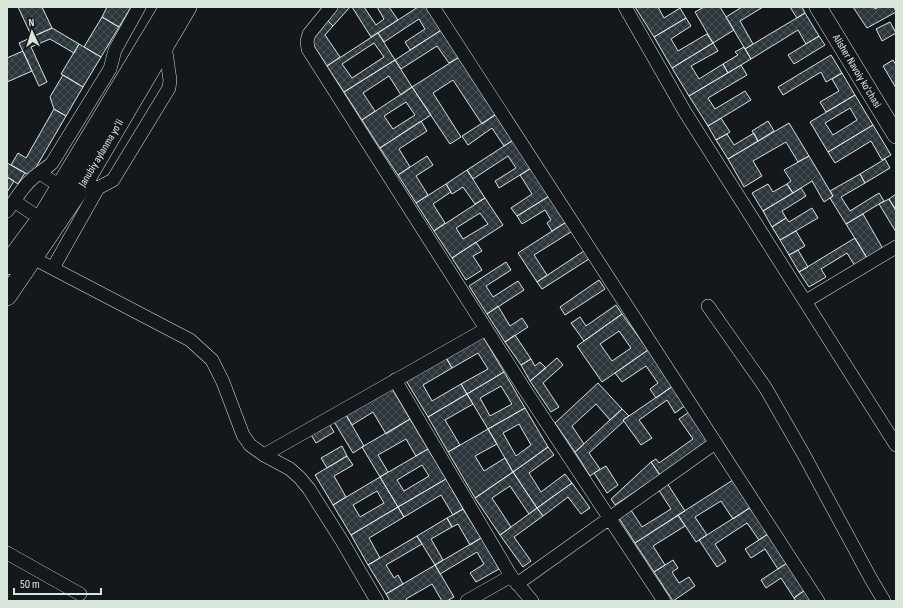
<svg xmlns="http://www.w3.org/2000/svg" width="903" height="608" font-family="'Sofia Sans Condensed',sans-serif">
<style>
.building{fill:url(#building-cross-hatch);stroke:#d8e6dc;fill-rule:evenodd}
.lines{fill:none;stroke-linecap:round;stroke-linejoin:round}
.minor-casing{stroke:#d8e6dc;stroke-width:14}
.major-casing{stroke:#d8e6dc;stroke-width:18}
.highway-casing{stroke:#d8e6dc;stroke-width:20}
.minor{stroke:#14181c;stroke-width:13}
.major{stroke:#14181c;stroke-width:17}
.highway{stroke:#14181c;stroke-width:19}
.labels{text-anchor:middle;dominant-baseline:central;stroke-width:3;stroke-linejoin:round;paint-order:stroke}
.street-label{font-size:11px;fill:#d8e6dc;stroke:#14181c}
</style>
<defs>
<pattern id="building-cross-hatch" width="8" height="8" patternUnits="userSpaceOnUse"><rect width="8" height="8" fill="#2c363c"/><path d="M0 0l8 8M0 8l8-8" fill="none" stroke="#4a5358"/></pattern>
</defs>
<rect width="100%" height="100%" fill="#14181c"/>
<path class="building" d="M18,7H42L52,28L32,37Z
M107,7H131L119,27L102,17Z
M336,7H350L333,26L326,19Z
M352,7H364L376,25L384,19L377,7H389L398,20L371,37Z
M418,7H429L443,29L410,50L405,42L425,29L419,19L384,42L378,33Z
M635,7H658L664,18L680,8L686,18L654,37Z
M704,7H720L734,30L713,43L695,12Z
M742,7H763L740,21L753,44L745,49L726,17Z
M790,7H802L805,13L797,18Z
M853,7H874L875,9L879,7H894L896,12L867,28Z
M805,13L819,36L806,44L798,30L751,59L745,49Z
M102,17L119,27L101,57L84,47Z
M686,18L691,26L671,39L678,51L707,34L713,43L672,68L654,37Z
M326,19L333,26L325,35L340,57L327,66L309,38Z
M890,22L896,33L882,41L876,29Z
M52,28L79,44L74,53L50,39L31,47L47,82L39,86L19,43Z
M443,29L461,56L449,63L437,46L401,69L395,60Z
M378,33L395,60L344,92L327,66ZM374,43L384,57L352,78L342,64Z
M819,36L825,45L794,64L788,55Z
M713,43L718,51L691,66L699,79L723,64L728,73L689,96L672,68Z
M79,44L101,57L83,87L61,74Z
M744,47L751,59L728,73L723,64L738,55L735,52Z
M23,51L32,71L7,82V58Z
M831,55L842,73L826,82L821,72L783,95L778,87Z
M461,56L498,113L482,124L453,80L433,93L461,137L450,144L412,87Z
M395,60L412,87L401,95L389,76L363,93L375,111L362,120L344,92Z
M893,60L896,65V88L883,66Z
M741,65L747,75L708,98L715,109L745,91L751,100L708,126L689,96Z
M842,73L855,95L826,112L820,102L839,91L832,79Z
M63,75L83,87L66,116L54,109L50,97Z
M412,87L431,115L380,148L362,120ZM406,102L415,115L393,129L384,116Z
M855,95L873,125L828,152L810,122ZM850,108L857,120L833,135L825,123Z
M54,109L66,116L31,176L11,165L18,153L26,158Z
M498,113L515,139L504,146L492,128L468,145L462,136Z
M721,118L730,132L716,140L708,126Z
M421,121L427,131L399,149L410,167L398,175L380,148Z
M768,121L774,131L758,141L752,131Z
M789,123L809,156L798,162L786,142L753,161L762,176L744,187L728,159Z
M873,125L891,155L882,160L871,141L835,163L828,152Z
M754,133L758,141L728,159L716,140L727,134L734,145Z
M515,139L533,167L499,188L495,181L516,168L508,156L473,179L467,170Z
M427,156L433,165L416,176L428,195L416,203L398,175Z
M809,156L833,196L824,202L812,181L793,193L787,184L791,181L784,170Z
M885,159L890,168L865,183L860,174Z
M7,163L25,173L18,184L7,177Z
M533,167L551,195L517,216L511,208L532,194L520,175Z
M467,170L485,198L475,204L463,187L452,194L446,184Z
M860,174L865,183L841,197L850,211L879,193L884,201L846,224L830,198L833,196L830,191Z
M7,177L14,181L7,192Z
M446,184L451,192L433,204L445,223L434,231L416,203Z
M768,184L773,192L787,184L793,193L763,211L752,193Z
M801,188L806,196L782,211L786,218L772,227L763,211Z
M896,194V210L889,199Z
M551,195L568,221L552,231L547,223L551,220L545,210L522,224L517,216Z
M485,198L503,225L452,258L434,231ZM480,213L488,224L463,239L456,228Z
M889,199L896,211V232L879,204Z
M812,208L818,218L780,240L772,227L786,218L789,222Z
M863,214L883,249L867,258L846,224Z
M568,221L574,230L534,255L547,275L537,282L518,253Z
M796,231L805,246L789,255L780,240Z
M855,238L867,258L855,266L847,253L821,269L826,277L809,287L799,272Z
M476,242L482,251L473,256L482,270L466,280L452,258Z
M798,250L808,267L799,272L789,255Z
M584,251L589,259L542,289L537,282Z
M506,262L511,270L486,286L493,297L518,281L524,290L487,314L469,286Z
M599,280L605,289L565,315L560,307Z
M616,305L622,314L584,341L571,323L580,317L586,326Z
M498,306L510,326L522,318L528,327L505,342L487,314Z
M622,314L648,350L602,382L577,346ZM619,331L631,348L612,361L600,344Z
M482,335L504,372L467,394L461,384L488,369L478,353L452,368L445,356Z
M515,335L531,359L521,365L505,342Z
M648,350L673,386L656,398L650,389L658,383L646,366L622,382L615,373Z
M445,356L452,368L423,385L432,401L461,384L467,394L428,417L405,379Z
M557,358L563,365L543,383L559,407L551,412L530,381Z
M531,359L535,366L540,362L546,368L530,381L521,365Z
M504,372L525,408L488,429L467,394ZM501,386L512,404L490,416L480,398Z
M598,383L622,409L610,420L596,404L572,426L584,444L575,452L555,423Z
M673,386L686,405L675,413L667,400L639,420L652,438L641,445L623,420Z
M391,387L410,419L386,434L373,412L352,425L345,413Z
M467,394L473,404L445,420L460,445L448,452L428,417Z
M525,408L548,447L513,472L488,429ZM519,424L531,445L516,456L503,433Z
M622,409L629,416L623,420L624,421L589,453L600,469L590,476L575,452Z
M689,412L709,441L660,475L651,462L656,459L659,463L693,439L679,419Z
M345,413L364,446L353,453L333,420Z
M410,419L428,449L416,456L406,439L378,455L388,472L380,477L362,447Z
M328,422L334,432L316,443L310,433Z
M488,429L497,444L475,456L484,471L505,458L513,472L475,498L448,452Z
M342,446L347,456L327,468L321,458Z
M548,447L554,455L529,473L541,492L565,474L572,483L537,508L513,472Z
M428,449L446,479L398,507L380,477ZM422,465L429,476L404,491L397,480Z
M347,456L353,465L334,476L346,497L333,505L315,475Z
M651,462L660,475L615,505L611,499Z
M606,466L618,485L607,493L594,473Z
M513,472L537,508L529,514L510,486L492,498L511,527L500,535L475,498Z
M380,477L398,507L351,535L333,505ZM377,491L384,503L360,517L353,505Z
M446,479L463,509L453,515L441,495L404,517L398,507Z
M733,480L751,507L733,519L721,501L695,517L707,535L696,542L678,515Z
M572,483L590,508L581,514L568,497L543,516L537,508Z
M667,483L685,511L635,543L617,515L629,507L642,527L671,509L658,489Z
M398,507L404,517L369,538L380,558L368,565L351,535Z
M751,507L768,534L759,540L747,523L715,544L726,561L717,567L699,540Z
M537,508L543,516L514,537L531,561L523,567L500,535Z
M463,509L481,538L470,545L458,524L452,527L447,518Z
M678,515L685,526L653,546L665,565L654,572L635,543Z
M447,518L452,527L431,539L443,560L435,565L417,536Z
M768,534L787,563L778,569L765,549L751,558L745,549Z
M417,536L422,544L386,565L394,578L398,575L403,584L386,594L368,565Z
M481,538L499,569L476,582L470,573L484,564L477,552L440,574L435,565Z
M673,560L678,568L672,572L679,583L689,577L695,586L673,601L654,572Z
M787,563L805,590L794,598L781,578L766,588L761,580Z
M435,565L454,597L447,601H442L432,584L406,599L407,601H390L386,594Z
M805,590L812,601H796L794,598Z"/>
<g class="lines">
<defs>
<path id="minor" d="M331,7L309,34L307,41L308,49L523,387L664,601
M433,7L818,601
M625,7L685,112L896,445
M40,173L61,187
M83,184L98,188L113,180L169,88L170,80L165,45
M14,201L41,219
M7,211C15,201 22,187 32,179C38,173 46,169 52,163L110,69L115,50L139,7
M33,258L190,340L212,360L223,382L243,435L250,445L264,455L290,469L300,478L309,489L342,541L377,601
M53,268L98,188
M806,301L896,247
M708,306L765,387L804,455L871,579L884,601
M395,380L511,576L532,601
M264,455L486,329
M7,553L80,594
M517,584L715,443
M467,601L511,576"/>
<path id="major" d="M818,7L896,135"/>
<path id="highway" d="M7,265L41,219L169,7
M7,296L83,184L187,7"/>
</defs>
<use href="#minor" class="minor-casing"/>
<use href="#major" class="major-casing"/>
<use href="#highway" class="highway-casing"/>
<use href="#minor" class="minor"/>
<use href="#major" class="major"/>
<use href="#highway" class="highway"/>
</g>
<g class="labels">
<g class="street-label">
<text transform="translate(857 71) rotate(59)">Alisher Navoiy ko'chasi</text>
<text transform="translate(101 153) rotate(-59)">Janubiy aylanma yoʻli</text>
</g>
</g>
<rect width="903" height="608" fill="none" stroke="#d8e6dc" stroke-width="16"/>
<g transform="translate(32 32) rotate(356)" stroke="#14181c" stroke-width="3" paint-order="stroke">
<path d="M0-3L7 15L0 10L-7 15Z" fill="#d8e6dc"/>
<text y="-6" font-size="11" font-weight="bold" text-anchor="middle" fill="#d8e6dc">N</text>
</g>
<path d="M14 588v6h87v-6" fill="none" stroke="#d8e6dc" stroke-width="2"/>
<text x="20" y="588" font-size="12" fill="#d8e6dc" stroke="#14181c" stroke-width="3" paint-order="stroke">50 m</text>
</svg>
